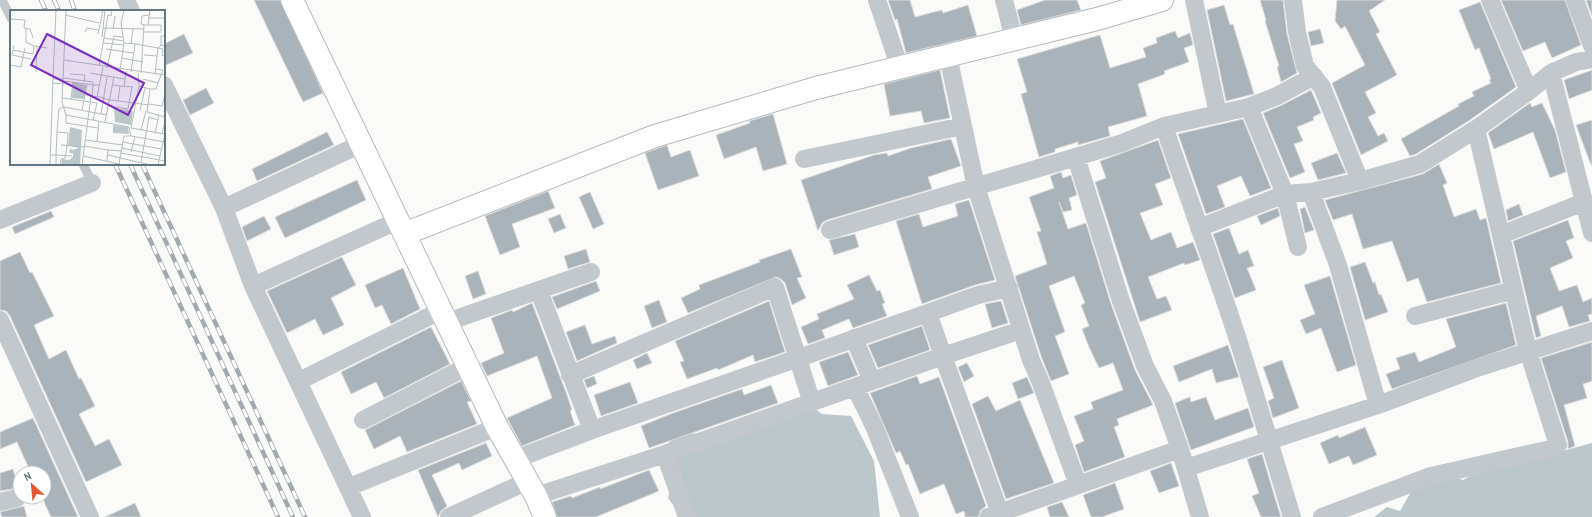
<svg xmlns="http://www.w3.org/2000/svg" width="1592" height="517" font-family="'Archivo Narrow',sans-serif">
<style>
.water{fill:#bbc7cb}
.building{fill:#aab3b9;stroke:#dcdcda}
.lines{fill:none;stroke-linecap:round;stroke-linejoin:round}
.secondary-casing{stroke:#b3babf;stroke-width:24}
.lane{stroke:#c3c8cc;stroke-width:9}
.street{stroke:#c3c8cc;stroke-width:18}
.secondary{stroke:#fff;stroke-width:22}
.rail-casing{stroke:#a2aab0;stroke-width:4.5}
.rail{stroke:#fff;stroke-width:3;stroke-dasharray:9;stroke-linecap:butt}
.inset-road{fill:none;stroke:#b5bdc2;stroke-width:1}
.view{fill:#7b2cbf;fill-opacity:0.15;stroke:#7b2cbf;stroke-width:2}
.inset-edge{fill:none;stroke:#657683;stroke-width:2}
</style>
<rect width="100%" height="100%" fill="#fafaf8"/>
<path class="water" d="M804,401L822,414L851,416L874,461L880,517H682L668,498L672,485L659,458L675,434L719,433Z
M1592,443V517H1374L1387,507L1400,511L1418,480L1442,473L1463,480L1498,461L1512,465Z"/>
<path class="building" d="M254,0H280L323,93L303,102Z
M888,0H910L915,17L942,10L943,13L968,5L977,36L906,53L897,19L895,20Z
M1045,0H1077L1081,10L1021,25L1017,10Z
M1260,0H1283L1287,34L1297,73L1281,82L1277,67L1279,66L1265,21L1266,20Z
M1337,0H1385L1369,11L1380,32L1376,34L1397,75L1365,92L1376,113L1368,117L1378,136L1384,133L1388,141L1361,155L1332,83L1365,65L1345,26L1341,29L1335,21Z
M1501,0H1565L1581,45L1552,58L1545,42L1523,51Z
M1586,0H1592V16Z
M1480,2L1516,87L1470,120L1416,154L1410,156L1401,139L1459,106L1458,104L1474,96L1472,92L1491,83L1489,80L1491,79L1479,48L1475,50L1459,10Z
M1224,5L1230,25L1233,24L1254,94L1226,101L1207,10Z
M1320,29L1324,43L1311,46L1308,32Z
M1175,31L1178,38L1190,33L1193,45L1184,48L1189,62L1164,71L1165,74L1138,84L1147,116L1108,127L1110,136L1078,145V142L1055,149V152L1039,157L1021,94L1027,92L1017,59L1100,35L1110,68L1146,57L1143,48L1157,43L1156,38Z
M184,34L193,53L164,66V44Z
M940,70L950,118L924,123L921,111L890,116L884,84Z
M1592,70V90L1569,99L1564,80Z
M206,88L214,103L190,115L183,100Z
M1311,90L1321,113L1313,117L1314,120L1297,127L1303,141L1294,144L1305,172L1290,178L1263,113L1282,105Z
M1530,103L1532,107L1542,103L1555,130L1566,172L1550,178L1533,132L1494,149L1488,133Z
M773,114L787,164L763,171L756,147L724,159L716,135L750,123L749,121Z
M1243,119L1271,188L1250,196L1241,176L1217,186L1225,207L1206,214L1178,134Z
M1592,120V165H1591L1576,125Z
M327,132L334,145L257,181L252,169Z
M951,139L961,166L928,177L932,189L827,220L822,223L818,231L801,180L874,155L887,153L888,156L911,148Z
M1158,140L1171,178L1155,184L1163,205L1140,213L1151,240L1171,232L1177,248L1193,242L1200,260L1185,265L1184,263L1148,277L1157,299L1166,296L1172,310L1140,322L1095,182L1106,178L1100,161Z
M667,145L671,157L690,150L699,176L658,190L645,153Z
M1337,153L1346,173L1318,180L1311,163Z
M1439,164L1447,183L1443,185L1454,217L1476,209L1480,220L1486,218L1501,283L1427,302L1418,278L1407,282L1392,241L1363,249L1352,214L1333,220L1325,200L1423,174Z
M1061,172L1063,178L1071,175L1077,195L1069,198L1072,210L1063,212L1059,202L1068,229L1086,223L1111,304L1135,370L1153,405L1117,419L1119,425L1114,427L1125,457L1084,472L1075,445L1084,441L1074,416L1093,409L1091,402L1123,390L1113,363L1099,368L1089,347L1082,329L1089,326L1081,305L1085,303L1074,276L1049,286L1065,332L1055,336L1069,374L1051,381L1041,356L1015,276L1047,264L1037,232L1041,231L1029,197L1054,188L1050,176Z
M357,180L366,200L285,238L275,217Z
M548,191L555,208L512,224L520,247L500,255L485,216Z
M590,192L604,224L593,229L579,197Z
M969,200L995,280L975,285L922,304L896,221L919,214L923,227L958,216L955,204Z
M1519,204L1523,215L1508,221L1506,210Z
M1305,207L1314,230L1305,233L1300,209Z
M1278,208L1280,216L1261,225L1257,216Z
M51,211L54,217L15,234L12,227Z
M560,214L566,228L554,233L548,219Z
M264,216L271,229L247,241L242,227Z
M1568,220L1574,238L1566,241L1573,258L1550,268L1559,291L1577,285L1583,302L1592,298V314L1588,315L1590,321L1569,327L1562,306L1536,316L1541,336L1536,338L1513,241Z
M1229,228L1239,254L1248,250L1254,266L1247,268L1256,290L1235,298L1213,234Z
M855,234L859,247L834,255L829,240Z
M586,249L590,262L568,269L564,256Z
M791,249L802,277L797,278L806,298L792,305L785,283L781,279L776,277L688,313L681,298L700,289L699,285L760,262L759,260Z
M20,252L30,273L32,272L54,316L34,325L49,359L66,350L79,379L81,378L95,406L79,414L95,446L109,439L122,465L86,482L10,316L6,311L0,310V261Z
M342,257L356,285L331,298L344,325L323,335L315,319L287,333L267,291Z
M1365,262L1373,283L1375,282L1379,295L1381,294L1388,312L1365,320L1350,267Z
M403,268L420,309L391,324L382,305L375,308L365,285Z
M478,271L486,294L473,299L465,276Z
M869,275L877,291L880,290L885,303L882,304L887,316L853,328L849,319L822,330L825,338L808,344L801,327L819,319L817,314L854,299L847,285Z
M1330,276L1356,365L1337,372L1321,328L1306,334L1300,320L1315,314L1304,285Z
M596,281L600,291L557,309L552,297Z
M659,300L667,322L652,328L644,306Z
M769,301L785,352L755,362L753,355L718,370L717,368L687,379L680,362L684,361L675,341Z
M1001,301L1008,323L992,328L985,304Z
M532,303L567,395L572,410L570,411L575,425L522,446L507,418L552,398L537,356L487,376L481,363L504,353L491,318L512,310L513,312Z
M1506,303L1516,345L1392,389L1386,374L1400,369L1396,358L1415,352L1419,362L1456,347L1446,319Z
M585,325L592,344L615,336L617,343L577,361L566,332Z
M922,326L930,350L878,368L868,345Z
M431,327L450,364L384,398L376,382L351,394L341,372Z
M1592,342V381L1583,384L1587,398L1564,405L1575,446L1568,449V442L1541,358Z
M1228,345L1239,377L1216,383L1212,369L1179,382L1173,366Z
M848,352L858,375L828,386L819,362Z
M647,353L652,363L637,369L633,360Z
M1282,360L1299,408L1273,418L1268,401L1274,398L1263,367Z
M967,363L974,376L964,382L958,367Z
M594,376L597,384L587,388L584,380Z
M917,376L920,384L939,377L986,506L980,511L978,517H965L964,511L956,514L944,484L920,494L908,464L906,465L900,451L896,453L870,393Z
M1027,377L1034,393L1018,399L1012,383Z
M461,381L471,401L467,402L477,424L407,452L400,436L374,449L365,430Z
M630,382L638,403L601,416L594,395Z
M771,385L778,403L649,448L641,426L673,413L742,389L744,395Z
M988,396L996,411L1020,400L1054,483L1006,499L972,404Z
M1190,397L1191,402L1206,397L1215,420L1248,408L1254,427L1191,450L1175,403Z
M33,418L78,517H51L44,502V473H31L17,442L0,449V432Z
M1365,427L1377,455L1353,465L1349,456L1329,464L1320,443L1338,435L1339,438Z
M486,443L492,456L462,470L459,463L432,475L447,506L441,511L438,517L418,470Z
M1262,454L1275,498L1281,517H1261L1252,496L1259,493L1247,459Z
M1171,463L1179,486L1159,493L1150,471Z
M13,469L18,488L0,491V473Z
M649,470L659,491L596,517H557L552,502L571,496L572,498L600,487V489Z
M1115,483L1124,509L1102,517H1091L1083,495Z
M1062,502L1069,517H1050L1047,507Z
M135,503L141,517H105Z
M24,506L27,517H2L0,512Z"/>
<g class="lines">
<defs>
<path id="secondary" d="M292,0L497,427L536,496L545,517
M404,234L655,136L816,88L1097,19L1162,0"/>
</defs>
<use href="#secondary" class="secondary-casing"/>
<path class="lane" d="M2,0L11,18
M83,164L92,183"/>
<path class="street" d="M126,0L131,11
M877,0L900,68
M1004,0L1014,39
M1194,0L1218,114
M1293,0L1297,32L1305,66L1322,87L1360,181
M1490,0L1529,91L1551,73L1592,233
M1575,0L1592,46
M948,56L976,187L1031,360L1041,383L1078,485
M1551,73L1576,62L1592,59
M164,85L224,208L253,286L362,517
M1249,107L1285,194L1298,247
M1164,126C1188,198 1215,268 1238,340C1257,399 1274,458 1292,517
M1076,157L1121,301L1145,366L1163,401L1180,449L1200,517
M804,159L963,126
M1311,192L1360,181L1420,164L1476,129L1529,91
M224,208L361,144
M0,220L92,183
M1199,228L1285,194L1311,192L1338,265L1378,405
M830,230L1076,157L1122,143L1164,126L1249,107L1277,96L1314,76
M1501,235L1584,202
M253,286L397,221
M539,291L592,430
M928,313L978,295L1009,288
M1415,316L1514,290
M0,320L90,517
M447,322L591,272
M854,338L872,381
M570,375L775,287L812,403
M299,381L442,310
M855,387L943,356L1000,513
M363,420L468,366
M665,454L687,517
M516,459L592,430L928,313L943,356L1021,330
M1186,468L1378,405L1477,368L1592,331
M349,487L497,427
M536,496L665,454L855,387L874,426L910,517
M0,502L17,498
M449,517L528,481
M988,517L1180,449
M1322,517L1431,476L1555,448L1558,445L1528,351L1476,129"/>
<use href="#secondary" class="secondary"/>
<defs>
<path id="rail" d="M41,0L46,11
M54,0L59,11
M71,0L75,11
M115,164L278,517
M130,164L293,517
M142,164L305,517"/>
</defs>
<use href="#rail" class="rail-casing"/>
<use href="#rail" class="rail"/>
</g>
<g transform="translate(10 10)">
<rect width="155" height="155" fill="#fafaf8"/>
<path d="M63,72L76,75L75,89L62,88ZM104,98L123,101L121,115L105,112ZM103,115L118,117L119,124L103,123ZM60,117L72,120L70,155H51L52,149L59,150L63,147V143H59L60,138L62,140L69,138L58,135Z" fill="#bbc7cb"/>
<path class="inset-road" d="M46,0L43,69H54M56,0L52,92L56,105L119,117L121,126L155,132M55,5L89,13M138,8H155M0,9L15,10L14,18L20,19L23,28M134,15L131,14L132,6L139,5M138,15H151V21M16,18V32L24,36M93,18L134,19M103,19L105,6M75,22L77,18L88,20M134,22H151M88,24L93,0M155,26H151V35L155,36M92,27L95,0M94,28L114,31M93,33L114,35M114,33L125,34L121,62M121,34L123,19M125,34L148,38L145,64M4,35L2,45L21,49M151,35L148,38L153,39L152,45L155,46M96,39L123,43M3,40L23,44L24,36L37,38M134,45L147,46M112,48L133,52M54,50L155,65M0,55L11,57L15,38M89,56L98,5L101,6L102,0M97,58L104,26L113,27M110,60L114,33L111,13L114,0M26,62L27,37M80,63L114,69M128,63L129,76L121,118L154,124M131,63L134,15H138L140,0M60,64L75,65L74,72M54,68L83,72V75H89M133,69L148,73L153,60L146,59M54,71L77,74L72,100M42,73L54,74M77,74L83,75L82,86M103,75L110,76L108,91M110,76L123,77M129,76L140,79L137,102L155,107M114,77L116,61M140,79H146L148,73M76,85L95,88M87,87L93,57M53,88L87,93L83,110M61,89L63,72M94,89L139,95M139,94L152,96L155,85M99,96L118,99L122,77M54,97L97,105M130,101L135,78M91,104L97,67M56,105V113L88,118M95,112L104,67M131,120L136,101M145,123L149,105M152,124L155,112M121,126H114L110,148L141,155M75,130L113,135M87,131L89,111M113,132L151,139M51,135L74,137M74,136L98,140M112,138L150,146M121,142L125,127M111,143L155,151M41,145H46L47,122M98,145L110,148L109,155M73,146L109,154M97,151L98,140L112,141M131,152L139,107L148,110M40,155L43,69M46,155V145L62,146M50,155L51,149L55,148L57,136L58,123L47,122L49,99L53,97M72,155L81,86M148,155L155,124"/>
<path class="view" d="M37,24L134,73L118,105L21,55Z"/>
<rect width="155" height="155" class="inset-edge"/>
</g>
<g transform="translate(32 485) rotate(333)"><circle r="19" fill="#ffffff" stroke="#c1c8cd"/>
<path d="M0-3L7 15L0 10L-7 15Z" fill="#e4572e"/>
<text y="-6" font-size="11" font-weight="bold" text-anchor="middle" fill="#657683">N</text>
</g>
</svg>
